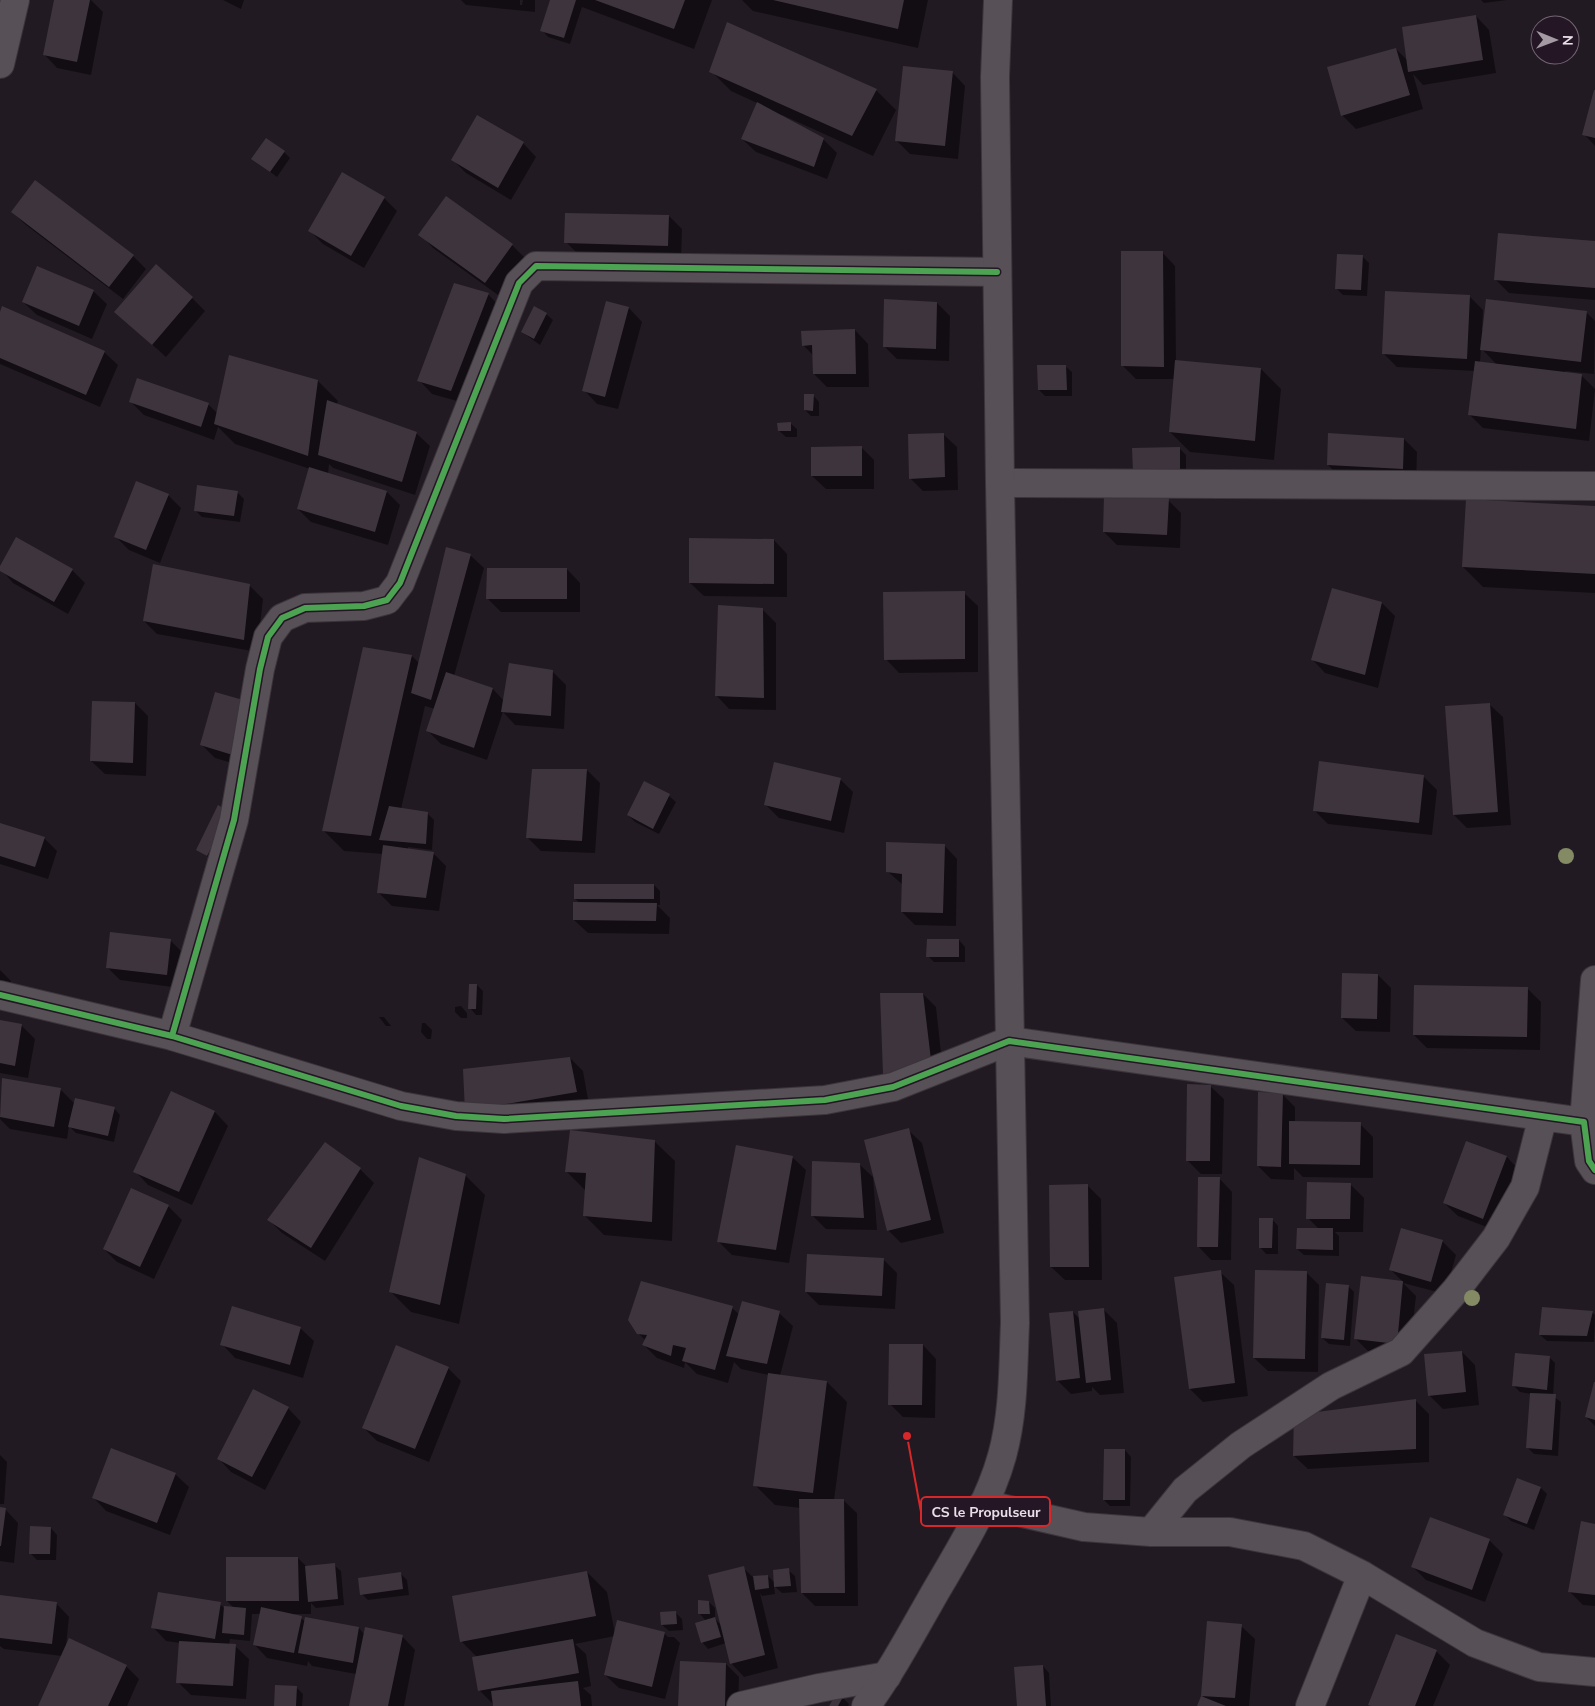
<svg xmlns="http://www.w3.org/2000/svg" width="1595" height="1706" font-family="'Nunito Sans',sans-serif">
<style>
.shadow{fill:#0007;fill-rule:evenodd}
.building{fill:#3e343e}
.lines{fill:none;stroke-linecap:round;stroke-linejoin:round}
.street-casing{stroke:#3b353b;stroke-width:30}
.secondary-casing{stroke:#3b353b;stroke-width:30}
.street{stroke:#575057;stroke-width:28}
.secondary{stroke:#575057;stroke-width:28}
.cycleway-casing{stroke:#251625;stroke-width:9}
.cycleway{stroke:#4ca352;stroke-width:6}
.tree{fill:#838a64}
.leader{fill:none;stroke:#d62828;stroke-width:2}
.callout-dot{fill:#d62828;stroke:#251625;stroke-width:2}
.callout{fill:#251625;stroke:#d62828;stroke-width:2}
.callout-label{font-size:14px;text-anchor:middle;font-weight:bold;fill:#e9dfe9}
</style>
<rect width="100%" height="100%" fill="#221a22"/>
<path class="shadow" d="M55,0H91L103,12L91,75L57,68L44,54Z
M223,0H244L241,9Z
M461,0H520V5H522L523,0H535V12L466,5Z
M552,0H712L694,49L582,7L570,44L548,37L542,30Z
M742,0H928L918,48L753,11Z
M1481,0H1507L1484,3Z
M1476,16L1489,30L1496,73L1423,85L1413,74L1423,109L1356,129L1342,115L1396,49L1408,61Z
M711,71L876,90L896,110L873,156L782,115L781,117L823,139L837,153L827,179L756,152L742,139L757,103L731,91Z
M952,72L965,86L958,159L910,154L897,141Z
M1595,93V146L1584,134Z
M523,143L536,157L511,200L466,173L453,160Z
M284,152L290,158L277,177L253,159Z
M384,198L397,211L364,268L323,244L310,231Z
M12,212L133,256L146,269L123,299L26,225Z
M669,216L682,229L681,259L579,255L566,242Z
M420,234L512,245L525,258L498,295L433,248Z
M1595,243V300L1509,293L1495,279Z
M1162,252L1175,266L1176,361L1261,369L1281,389L1274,460L1190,452L1170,432L1175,379H1136L1123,366Z
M1362,256L1369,263L1367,296L1343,295L1337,289Z
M93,291L107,304L92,339L37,315L23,302Z
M488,294L501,308L464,403L432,394L419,380Z
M1469,296L1483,310L1482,330L1586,312L1595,321L1594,374L1565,371V373L1582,376L1595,389L1589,441L1483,428L1470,415L1475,371L1397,367L1384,354ZM1481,348L1497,365L1480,362Z
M192,298L205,311L166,357L116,312Z
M937,303L950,316L949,361L897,359L884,346Z
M629,308L642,322L618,409L597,404L584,390Z
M546,314L553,320L540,345L522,332Z
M0,315L104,352L118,365L100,407L0,364Z
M855,330L868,344L869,387H827L814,374V356L803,345Z
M1065,366L1072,372V396H1045L1039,390Z
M318,381L338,401L337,404L416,433L430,446L415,495L333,468L329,464L328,474L387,492L400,505L388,545L311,522L298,509L310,469L235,444L218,427L214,440L144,415L131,402L208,404L217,413Z
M813,395L819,402V416H811L805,410Z
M790,423L797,429V437H786L779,431Z
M943,434L957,447L958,490L923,491L910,478Z
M1404,439L1417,452L1416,482L1341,478L1328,465Z
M861,447L874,460V489H826L812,476Z
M1179,448L1186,455V477L1140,478Z
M237,492L244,499L240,522L202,517L195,510Z
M168,495L181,508L160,563L129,550L116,537Z
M1168,500L1181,513L1180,548L1117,545L1104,532Z
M1595,507V593L1483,587L1463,567Z
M774,540L787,554V597L704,596L690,583Z
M470,555L484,568L454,676L493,689L504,701L553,672L566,685L564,729L515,725L503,712L487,760L441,744L428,731L435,709L425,706L401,809L427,813L434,820L432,850L408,847V850L433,853L446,866L439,911L392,906L378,892L383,854L344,851L324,831L412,656L419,663Z
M0,568L72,570L85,583L68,614L13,583Z
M567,569L580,583V612H501L488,599Z
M249,585L263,599L257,652L157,634L144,621Z
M964,593L978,606V672L899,673L886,659Z
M1382,603L1395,616L1378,688L1325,673L1312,659Z
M763,610L776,623V710L729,709L716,695Z
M216,694L249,768L215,758L202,745Z
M135,703L148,716L146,776L105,774L91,761Z
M1489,704L1503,717L1511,825L1467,828L1454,815Z
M587,770L600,783L595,853L541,851L528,838Z
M1423,776L1437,790L1432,835L1328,824L1315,811Z
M840,779L853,792L844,833L779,818L766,805Z
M645,783L669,796L676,802L659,834L635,822L628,815Z
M230,813L214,861L197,849Z
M0,824L44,838L57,851L48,879L0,864Z
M944,845L957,859L956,926L915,925L902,912L903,885L887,871Z
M654,885L660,891V905H657L670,918L669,934L588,933L574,920L580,903L575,899Z
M170,940L184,954L180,988L120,980L107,967Z
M959,940L965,947V962H934L928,956Z
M0,970L11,981L4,1002L0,1001Z
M1378,975L1391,988L1390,1032L1356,1031L1342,1018Z
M477,985L483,991L482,1015H476L470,1008Z
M1527,988L1541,1002L1540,1050L1427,1048L1414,1035Z
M923,994L936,1007L944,1081L897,1086L884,1073Z
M461,1006L467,1013V1018H461L455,1012V1007Z
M379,1017H384L391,1026H386Z
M0,1021L21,1025L35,1039L28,1078L0,1073Z
M422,1023H425L432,1030L431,1039H427L421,1032Z
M570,1058L583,1071L589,1105L479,1124L464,1070Z
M3,1079L60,1089L75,1104L114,1108L120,1115L114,1142L76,1133L69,1126L67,1139L10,1129L0,1119Z
M1210,1086L1224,1099L1222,1174H1201L1187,1160Z
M171,1092L215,1112L228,1126L192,1205L148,1185L135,1171Z
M1282,1094L1295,1107V1122L1360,1124L1373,1137V1178L1303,1177L1294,1168V1180L1271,1179L1258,1166Z
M908,1130L922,1143L944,1233L901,1243L888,1230Z
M654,1141L675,1161L672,1241L604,1235L584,1215L586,1191L566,1171Z
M1467,1142L1507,1157L1520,1171L1497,1231L1458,1216L1444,1203Z
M326,1144L360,1169L374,1183L325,1261L282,1233L269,1220Z
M792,1157L806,1170L789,1263L732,1255L719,1242Z
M859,1164L873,1177L877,1230L826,1229L813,1216Z
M465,1175L485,1195L459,1324L411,1312L391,1292Z
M1219,1178L1232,1192L1231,1260H1211L1198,1246Z
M1350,1184L1364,1198L1363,1232H1335L1339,1236V1256L1304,1255L1297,1249L1319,1229L1308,1218Z
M1087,1185L1101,1199L1102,1280H1065L1051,1267Z
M132,1190L168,1206L182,1220L154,1279L117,1262L104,1249Z
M1272,1219L1278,1226V1254H1266L1260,1247Z
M1442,1241L1456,1255L1445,1294L1403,1283L1416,1296L1409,1357L1369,1352L1356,1339L1362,1278L1404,1283L1391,1270Z
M884,1260L897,1273L895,1309L819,1305L806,1292Z
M1220,1272L1234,1285L1248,1396L1203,1402L1190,1389Z
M1306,1272L1319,1285L1318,1372L1268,1371L1254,1358Z
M1348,1286L1354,1292L1350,1346L1329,1344L1322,1338Z
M732,1308L740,1315L779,1313L793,1326L780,1376L827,1382L847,1402L834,1500H843L857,1513L858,1606H815L802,1593L801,1508L775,1505L755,1485L769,1375L741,1369L734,1362L728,1383L697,1374L685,1362L684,1368L657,1358L644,1345L646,1341L638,1333Z
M1103,1309L1117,1323L1124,1393L1100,1395L1092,1387V1391L1071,1394L1057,1380L1073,1312L1080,1319Z
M1592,1312L1595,1315L1594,1342L1547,1341L1540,1335Z
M300,1328L314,1341L303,1378L235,1358L222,1344Z
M923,1345L936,1359L935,1418L903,1417L890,1404Z
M1462,1352L1475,1365L1479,1405L1443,1409L1429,1395Z
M1549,1357L1555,1363L1553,1396L1561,1402L1558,1456L1534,1454L1528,1448L1532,1394L1520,1392L1514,1386Z
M448,1368L461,1381L429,1462L377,1441L364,1428Z
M1595,1385V1426L1586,1417Z
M1416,1401L1429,1414V1462L1308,1469L1294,1456Z
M288,1408L301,1422L265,1490L231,1472L218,1458Z
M1125,1450L1131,1457L1130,1506H1110L1104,1500Z
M0,1455L7,1462L4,1504H0Z
M175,1474L189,1487L170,1535L106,1511L93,1497Z
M1541,1488L1547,1494L1534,1530L1511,1521L1505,1515Z
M0,1509H5L18,1523L14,1563L0,1561Z
M1430,1518L1490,1541L1503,1554L1485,1602L1426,1580L1413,1567Z
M1595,1525V1606L1583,1605L1570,1592Z
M51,1528L57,1535L56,1560H37L30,1553Z
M298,1558L307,1567L334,1565L341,1571L344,1605L316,1608L311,1603V1614H294L305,1621L359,1628L364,1634L402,1636L415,1650L404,1706H350L356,1674L312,1666L308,1661L307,1666L267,1658L254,1644L260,1614H252L250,1641L230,1639L229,1645L235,1646L249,1659L246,1699L191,1695L178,1682L180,1643L166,1641L153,1627L220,1604L225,1609L234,1608L227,1601Z
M743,1568L753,1577L768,1576L775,1583L788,1570L795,1576L797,1592L782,1593L774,1586L775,1594L762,1596L760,1593L778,1668L744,1677L731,1663L726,1643L708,1649L702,1642L706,1621L699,1613L709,1602L715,1608V1619L722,1626Z
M587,1572L607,1592L615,1634L664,1633L668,1637H674L680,1643L665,1699L619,1688L605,1675L615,1636L575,1644L586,1654L591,1686L583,1688L591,1695L592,1706H495L479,1690L477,1657L462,1642Z
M401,1574L407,1580L409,1595L368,1600L362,1594Z
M0,1596L56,1603L69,1617L66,1646L126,1666L139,1679L127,1706H40L62,1656L4,1649L0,1646Z
M675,1612L682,1619L683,1630L669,1631L662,1625Z
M1241,1626L1255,1639L1249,1706H1198L1205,1699L1202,1695Z
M1436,1651L1450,1665L1433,1706H1371Z
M726,1664L739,1677L738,1706H680Z
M1043,1666L1049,1673L1051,1706H1018Z
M297,1688L303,1694L302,1706H275Z
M843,1698L849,1704L848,1706H830Z"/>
<path class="building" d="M54,0H90L77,62L43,55Z
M550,0H576L564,38L540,31Z
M595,0H685L674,29Z
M773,0H904L898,29Z
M1476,15L1483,60L1408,72L1402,27Z
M727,22L877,89L852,136L709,72Z
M1396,48L1410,95L1341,116L1327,67Z
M903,66L953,71L945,146L895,141Z
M1594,90H1595V138L1582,135Z
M757,102L824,138L814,167L741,139Z
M477,115L524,142L498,188L451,160Z
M266,138L285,151L270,172L251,159Z
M342,172L385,197L351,256L308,231Z
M35,180L134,255L109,287L11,212Z
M446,196L513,244L485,283L418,235Z
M565,213L669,215L668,246L564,243Z
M1498,233L1595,241V288L1494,280Z
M1121,251H1163L1164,367L1121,366Z
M1337,254L1363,255L1361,290L1335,289Z
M156,264L193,297L152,345L114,312Z
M37,266L94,290L79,326L22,302Z
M454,283L489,293L451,391L417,381Z
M1385,291L1470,295L1467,359L1382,354Z
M884,299L937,302L936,349L883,347Z
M1486,299L1587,311L1581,362L1480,350Z
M606,301L629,307L605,397L582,391Z
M2,306L105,351L86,395L0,358V312Z
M534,306L547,313L534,339L521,332Z
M855,329L856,374H813L812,345L802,346L801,331Z
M229,355L318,380L308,456L214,424Z
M1175,360L1261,368L1255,441L1169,432Z
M1475,361L1582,374L1576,429L1468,415Z
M1037,365H1066L1067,390H1038Z
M137,378L209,403L201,427L129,402Z
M804,394H814L813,411L804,410Z
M327,400L417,432L402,482L318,455Z
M791,422V431H778L777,423Z
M944,433L945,477L909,479L908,434Z
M1328,433L1404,438L1403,469L1327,465Z
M862,446V476H811V447Z
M1180,447V471L1133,472L1132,448Z
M309,467L387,491L375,532L297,509Z
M136,481L169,494L146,550L114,537Z
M197,485L238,491L234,516L194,511Z
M1104,496L1169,498L1167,535L1103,532Z
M1466,499L1595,506V574L1462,567Z
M16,537L73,569L54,602L0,571V566Z
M689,538L774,539V584L689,583Z
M446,547L471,554L431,700L411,693Z
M153,564L250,584L244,640L143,621Z
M487,568H567V599H486Z
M1332,588L1382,602L1365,675L1311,660Z
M965,591V659L884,660L883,592Z
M718,605L763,608L764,698L715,696Z
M363,647L412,655L371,836L322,831Z
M509,663L553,670L551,716L501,712Z
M446,672L493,688L474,748L426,731Z
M215,692L250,702L236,756L200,745Z
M92,701L135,702L133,763L90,761Z
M1490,703L1498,812L1453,815L1445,706Z
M1319,761L1424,775L1419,823L1313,811Z
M774,762L841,778L831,821L764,805Z
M532,769H587L582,841L526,838Z
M644,781L670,794L653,829L627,815Z
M218,805L230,812L207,856L196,850Z
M389,806L428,812L426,844L379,840Z
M0,823L45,837L35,867L0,856Z
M886,842L945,844L943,913L901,912L902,874L886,872Z
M383,845L434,852L426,898L377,893Z
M574,884H654V899H574Z
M573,902L657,903L656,921L573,920Z
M110,932L171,939L167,975L106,968Z
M927,939H959V957H926Z
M1342,973L1378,974L1377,1019L1341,1018Z
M469,984H477L476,1009H468Z
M1414,985L1528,987L1527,1037L1413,1035Z
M880,993H923L932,1068L883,1074Z
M0,1020L22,1024L15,1066L0,1063Z
M570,1057L577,1092L465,1111L463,1069Z
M2,1078L61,1088L54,1127L0,1117Z
M1187,1084L1211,1085L1210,1161H1186Z
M171,1091L215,1111L179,1192L133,1172Z
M1258,1092L1283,1093L1281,1167L1257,1166Z
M75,1098L115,1107L108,1136L68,1127Z
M1289,1121L1361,1122L1360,1165L1289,1164Z
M909,1128L931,1220L887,1231L864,1140Z
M570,1130L655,1140L652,1222L583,1216L586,1173L565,1172Z
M1466,1141L1507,1156L1483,1219L1443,1203Z
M325,1142L361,1168L311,1248L267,1220Z
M736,1145L793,1156L776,1250L717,1242Z
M419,1157L466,1174L440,1305L389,1292Z
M812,1161L860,1163L864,1218L811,1216Z
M1198,1177H1220L1218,1247H1197Z
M1307,1182L1351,1183L1350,1219H1306Z
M1088,1184L1089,1267H1050L1049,1185Z
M131,1188L169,1205L140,1267L103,1249Z
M1259,1218H1273L1272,1248H1259Z
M1297,1228H1333V1250L1296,1249Z
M1401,1228L1443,1240L1431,1282L1389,1270Z
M807,1254L884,1258L882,1296L805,1292Z
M1221,1270L1235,1383L1189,1389L1174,1277Z
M1255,1270L1307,1271L1305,1359L1253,1358Z
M1361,1276L1403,1281L1397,1344L1354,1339Z
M641,1281L733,1306L715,1370L682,1361L686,1348L673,1345L671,1356L642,1345L647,1335L637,1334L628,1320Z
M1326,1283L1349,1285L1344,1340L1321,1338Z
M742,1301L780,1311L767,1364L726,1356Z
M232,1306L301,1327L290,1365L220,1345Z
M1542,1307L1593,1311L1587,1336L1539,1335Z
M1104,1308L1111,1380L1086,1383L1078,1311Z
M1073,1311L1080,1378L1056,1381L1049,1313Z
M889,1344H923L922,1405H888Z
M396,1345L449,1367L415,1449L362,1428Z
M1462,1351L1466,1392L1428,1396L1424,1354Z
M1515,1353L1550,1356L1547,1390L1512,1386Z
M768,1373L827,1381L813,1493L753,1486Z
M1594,1382H1595V1420L1585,1417Z
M253,1389L289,1407L252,1477L217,1459Z
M1530,1393L1556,1394L1552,1450L1526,1448Z
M1416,1399V1449L1293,1456L1294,1415Z
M111,1448L176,1473L157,1523L92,1498Z
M1104,1449H1125V1500H1103Z
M1517,1478L1541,1487L1527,1524L1503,1515Z
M799,1499H844L845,1593H801Z
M0,1507L6,1508L1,1546H0Z
M1430,1517L1490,1539L1472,1590L1411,1567Z
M1581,1521L1595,1524V1595L1568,1592Z
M30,1526L51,1527L50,1554H29Z
M226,1557H298L299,1601H226Z
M335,1563L338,1599L308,1602L305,1566Z
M744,1566L765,1655L730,1664L708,1575Z
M789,1568L791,1586L774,1587L773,1570Z
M587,1571L596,1616L460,1642L452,1596Z
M401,1572L403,1589L360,1595L358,1578Z
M768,1575L769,1588L755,1590L753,1576Z
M158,1592L221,1602L215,1639L151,1628Z
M0,1595L57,1602L52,1644L0,1638Z
M698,1600L709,1601L710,1614H698Z
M224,1606L246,1608L244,1635L222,1633Z
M261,1607L302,1616L294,1653L253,1645Z
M676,1611L677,1624L661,1625L660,1612Z
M305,1617L359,1627L353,1663L298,1653Z
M715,1617L721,1637L701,1643L695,1623Z
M617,1620L665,1632L652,1687L604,1675Z
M1207,1621L1242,1624L1235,1698L1201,1696Z
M365,1627L403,1635L388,1706H349Z
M1396,1634L1437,1650L1415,1706H1371L1368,1705Z
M69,1638L127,1665L108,1706H38Z
M573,1639L579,1673L478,1691L472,1657Z
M179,1641L236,1644L233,1686L176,1683Z
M680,1661L726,1663L725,1706H678Z
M1043,1665L1046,1706H1017L1014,1667Z
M578,1681L581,1706H493L491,1691Z
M275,1685L297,1686L296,1706H274Z
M837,1692L843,1697L838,1706H829Z
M1201,1696L1226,1706H1197Z"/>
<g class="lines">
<defs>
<path id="street" d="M0,64L15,0
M1000,483L1595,486
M0,995L172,1036L401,1106L456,1116L504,1119L825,1100L893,1087L1009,1041L1584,1122L1589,1161L1595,1170
M172,1036L234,820L260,669L268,637L282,618L305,608L364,606L387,600L400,583L519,283L536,266L997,272
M1584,1122L1595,980
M983,1504L1084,1527L1151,1532H1230L1304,1546L1362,1575L1475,1643L1539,1667L1595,1672
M1151,1532L1185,1490L1241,1445L1331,1386L1401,1352L1456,1290L1496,1238L1525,1187L1543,1116
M741,1706L819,1688L887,1676
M1310,1706L1362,1575"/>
<path id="secondary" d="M866,1706C893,1669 914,1629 937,1589C961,1548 989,1503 1002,1456C1014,1413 1013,1367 1015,1323L1000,483L995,77L998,0"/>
</defs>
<use href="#street" class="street-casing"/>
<use href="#secondary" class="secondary-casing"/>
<use href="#street" class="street"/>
<use href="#secondary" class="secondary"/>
<defs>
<path id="cycleway" d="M0,995L172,1036L401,1106L456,1116L504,1119L825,1100L893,1087L1009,1041L1584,1122L1589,1161L1595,1170
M172,1036L234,820L260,669L268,637L282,618L305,608L364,606L387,600L400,583L519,283L536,266L997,272"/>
</defs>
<use href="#cycleway" class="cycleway-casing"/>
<use href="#cycleway" class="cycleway"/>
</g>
<g class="tree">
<circle cx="1566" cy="856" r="8"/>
<circle cx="1472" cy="1298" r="8"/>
</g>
<path class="leader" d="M907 1436L921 1512"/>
<circle class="callout-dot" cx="907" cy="1436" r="5"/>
<rect class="callout" x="921" y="1497" width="129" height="29" rx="5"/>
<g class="callout-label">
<text x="986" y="1517">CS le Propulseur</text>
</g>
<g transform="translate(1555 40) rotate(91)"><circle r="24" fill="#251625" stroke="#736673"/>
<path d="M0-4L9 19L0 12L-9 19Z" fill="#a39aa3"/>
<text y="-8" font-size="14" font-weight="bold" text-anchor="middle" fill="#e9dfe9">N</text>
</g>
</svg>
